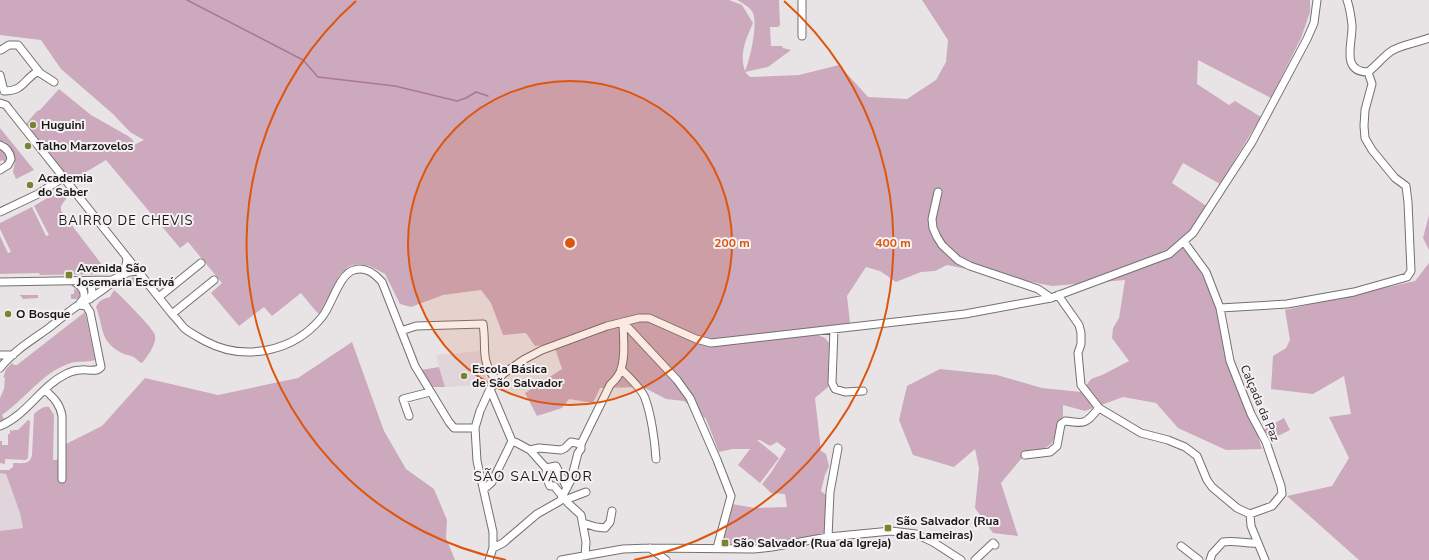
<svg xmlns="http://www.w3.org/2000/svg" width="1429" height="560" font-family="'Nunito Sans',sans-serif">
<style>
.built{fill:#e0d5db}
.green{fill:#cca9bc}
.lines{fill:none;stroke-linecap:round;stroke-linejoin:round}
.stream{stroke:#ab7795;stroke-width:1.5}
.minor-casing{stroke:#737072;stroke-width:9}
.minor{stroke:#fff;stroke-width:7}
.ring{fill:none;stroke:#de560d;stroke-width:2}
.poi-dot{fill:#788431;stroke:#f5f1f3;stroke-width:1.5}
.labels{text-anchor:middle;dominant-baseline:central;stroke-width:4;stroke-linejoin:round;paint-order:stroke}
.poi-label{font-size:12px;font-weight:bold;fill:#191818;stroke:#f5f1f3;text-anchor:start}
.street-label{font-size:12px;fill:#191818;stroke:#f5f1f3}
.neighbourhood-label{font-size:13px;letter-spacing:1px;fill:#191818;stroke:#f5f1f3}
.quarter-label{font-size:14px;letter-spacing:1px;fill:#191818;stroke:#f5f1f3}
.centre{fill:#de560d;stroke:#f5f1f3;stroke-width:2}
.ring-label{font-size:12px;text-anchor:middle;font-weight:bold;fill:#de560d;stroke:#f5f1f3;stroke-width:4;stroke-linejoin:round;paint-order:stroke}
</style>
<rect width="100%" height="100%" fill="#e8e4e6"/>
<path class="built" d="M481,351L487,385L445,387L436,355Z
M0,473H6L20,513L23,528L0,531Z"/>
<path class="green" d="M0,0H729L742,5L753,23C746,39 739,54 745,71C750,60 759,21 752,11C748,6 742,3 737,0H779L780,25L778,27H770L771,46H782L783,48L791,50L768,67L745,72L750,77L799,75L839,65L868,97L907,99L936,80L946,62L948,40L922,0H1310V12L1301,38L1271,98L1198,60L1197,84L1229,105L1235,101L1261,117L1220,184L1183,163L1172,183L1208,207L1184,242L1211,291L1262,449L1226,450L1178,428L1156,403L1123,397L1085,411L1063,405V416L1052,443L1044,449L1021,459L1001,483L1018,536L993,533L975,508L979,468L975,449L954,467L913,455L899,420L907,386L940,369L997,375L1042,388L1081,392L1091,379L1102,375L1129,361L1112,338L1113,328L1119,318L1125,280L1052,286L947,265L935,271L921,272L896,282L880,271L866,267L847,296L850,323L818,335L825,338L829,343L828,387L815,398L821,451L826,454L829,466L825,475L821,491L827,496L825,534L787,542L727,544L723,540L732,504L755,508L787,507L785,494L771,493L762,484L770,474L786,449L777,442L770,446L760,440H757L779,458L760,483L738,465L750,449H732L719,452L706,419L684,401L666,399L643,387L600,388L593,403L569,399L562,408L537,416L525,393L562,369L556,351L550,344L535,346L526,333L503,335L491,303L481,290L443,295L411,307L400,304L385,274L370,266L359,264L352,265L348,267L339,276L319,314L314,309L301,293L272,316L264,307L239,326L211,293L222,283L188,242L180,248L106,160L71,181L26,124L37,111L40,110L59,89L91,115L128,136L133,140L134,145L144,140L130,132L113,114L61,69L41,40L0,35Z
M0,128L34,170L16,179L13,172L15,161L14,154L5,142L0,141Z
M0,149L7,152L8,159L5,164L3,160L0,161Z
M62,189H66L70,193L61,206V211L109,274L40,275L39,273L0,274V236L8,253L11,252L0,229V223L32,207L46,236L49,235L34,206Z
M1429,215V250L1423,238Z
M1429,263V560H1359L1287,496L1332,486L1349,458L1329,417L1351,414L1344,376L1313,394L1271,389L1273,356L1286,348L1290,340L1285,310L1415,281Z
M133,277L138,280L129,287L125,282L128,281Z
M74,289L78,290L80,293L79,298L76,299H71V294H74Z
M114,290C121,296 153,328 155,335C157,344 147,357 142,363C138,362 138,360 135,358C131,355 124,355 120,352C99,340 104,327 96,307C99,300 103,299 110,297Z
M20,295H38V298L23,299Z
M85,312L95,360C87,363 77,360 68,364C42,373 24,400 2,415L4,419L0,421V398L4,389L5,377L3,378L6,369L12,363L14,365H17Z
M352,342L384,431L406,469L434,489L447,520L446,538L455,560H0V531L23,528L20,513L6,474L0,473V470H9L13,467V463C22,463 30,465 32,455L34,414C39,410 43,406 49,407L54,415L53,460L66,459V444L102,426L145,378L218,395L298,378Z
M439,367L445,387H431L421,370Z
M1284,418L1290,430L1270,440L1264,429Z
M28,420L30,421L28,458L26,460L5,459V464L0,463V441H2V445H8V434H10V430L13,431V430H18Z"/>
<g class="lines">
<path class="stream" d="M187,0L303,60L318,77L395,86L457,101L466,98L476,92L488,96"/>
<defs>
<path id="minor" d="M802,0V36
M1347,0C1350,8 1351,17 1352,25C1353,42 1340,72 1368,72C1376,66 1382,58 1390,52C1399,45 1417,43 1429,38
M1,50L9,45H18L40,73L54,82
M0,75L4,91
M4,91C24,91 23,80 37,72L40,73
M0,103L6,105L9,109L172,314C176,318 180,323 184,328C190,333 198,337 205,341C244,362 294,352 322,317C332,305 339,274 354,270C366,266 375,274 382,282L415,366L449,422L454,428H475
M0,145C7,148 10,152 11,159L8,165L0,170
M938,192L932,219L933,228L937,237L942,245L958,260L970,266L1038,289L1051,298
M0,212L38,194L64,177
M1184,242L1206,272L1220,308L1230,361L1251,414L1266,442L1281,486L1282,494L1272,506L1250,514L1251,526L1265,560
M73,281C80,285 85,289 84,298L80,303
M0,282L112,280L129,272L138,271
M1058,295L1079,325L1081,333V344L1078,353L1081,385L1099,408L1141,433L1168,440L1185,447L1197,456L1207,480L1212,487L1237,508L1250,514
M159,297L201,263
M90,299L92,293L91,281
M1220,308L1287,304L1354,292L1407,277L1411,271L1408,202L1406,186L1395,178L1372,150L1365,138L1364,126L1365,110L1372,84L1368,72
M172,314L214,280
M623,322L677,380L690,398L717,460L731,496L717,548
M834,329L832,383L835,389L845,392L863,391
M401,331L416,326L483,324C487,348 479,360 497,381
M0,355H13
M0,368C13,351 34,339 50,327C59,320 68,312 77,306C90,299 133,274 126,256
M621,369C628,376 642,389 645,398C651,414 655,441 656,459
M45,390C54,398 60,404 62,416V479
M409,416L403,399L430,392
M0,426C27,415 41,386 66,374C70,372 76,370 81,370C88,369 96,373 101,367L90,312L86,306L80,305
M512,441L517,443L530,450L539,448L561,450L565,448L571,442L581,444L610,385C615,380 620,375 621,369C626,355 623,337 623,322
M530,450L546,468L547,479L550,486H554L568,503L581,515L586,542L585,556
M1025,455L1050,452L1057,446L1061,424L1065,421C1086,424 1085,424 1099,408
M546,468L556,466L567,488
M484,489L492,482L512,441L490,389
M565,500L586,492
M583,523L596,527L605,528L610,522L612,511
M828,537L830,492L838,448
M1181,546L1199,560
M493,548L503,543L537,514L560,501L571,480L578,453L581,449V444
M650,548L666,560
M489,560L493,548V532L477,461L475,428L480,411L490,389L503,374L523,360L542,350L607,326L639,318H649L696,339L711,343L965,314L1051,298L1169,254L1193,233L1252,142L1307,39L1314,23L1317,0
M561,560L623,549L650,548L754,549L772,547L828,537L891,531L916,534L933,542L961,560
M975,560L993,543L995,545
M1210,560L1212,554L1223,542C1235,540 1246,544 1258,543"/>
</defs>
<use href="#minor" class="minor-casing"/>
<use href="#minor" class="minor"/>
</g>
<circle cx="570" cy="243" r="162" fill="#de560d" fill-opacity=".12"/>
<g class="ring">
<circle cx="570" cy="243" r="162"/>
<path d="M506 560A323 323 0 0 1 356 1M784 1A323 323 0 0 1 634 560"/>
</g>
<g class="poi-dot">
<circle cx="33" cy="125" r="4"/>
<circle cx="28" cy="146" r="4"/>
<circle cx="30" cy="185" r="4"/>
<rect x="65" y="271" width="8" height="8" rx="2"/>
<circle cx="8" cy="314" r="4"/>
<circle cx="464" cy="376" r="4"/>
<rect x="884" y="524" width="8" height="8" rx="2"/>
<rect x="721" y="539" width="8" height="8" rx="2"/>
</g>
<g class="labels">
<g class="poi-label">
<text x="41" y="125">Huguini</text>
<text x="36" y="146">Talho Marzovelos</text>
<text x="38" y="178">Academia<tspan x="38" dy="14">do Saber</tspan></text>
<text x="77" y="268">Avenida São<tspan x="77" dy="14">Josemaria Escrivá</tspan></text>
<text x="16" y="314">O Bosque</text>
<text x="472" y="369">Escola Básica<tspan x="472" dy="14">de São Salvador</tspan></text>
<text x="896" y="521">São Salvador (Rua<tspan x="896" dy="14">das Lameiras)</tspan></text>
<text x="733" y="543">São Salvador (Rua da Igreja)</text>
</g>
<g class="street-label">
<text transform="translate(1260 403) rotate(67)">Calçada da Paz</text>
</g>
<g class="neighbourhood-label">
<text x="126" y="221">BAIRRO DE CHEVIS</text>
</g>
<g class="quarter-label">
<text x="533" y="476">SÃO SALVADOR</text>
</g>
</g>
<circle cx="570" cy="243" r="6" class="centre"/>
<g class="ring-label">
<text x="732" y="247">200 m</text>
<text x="893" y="247">400 m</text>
</g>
</svg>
